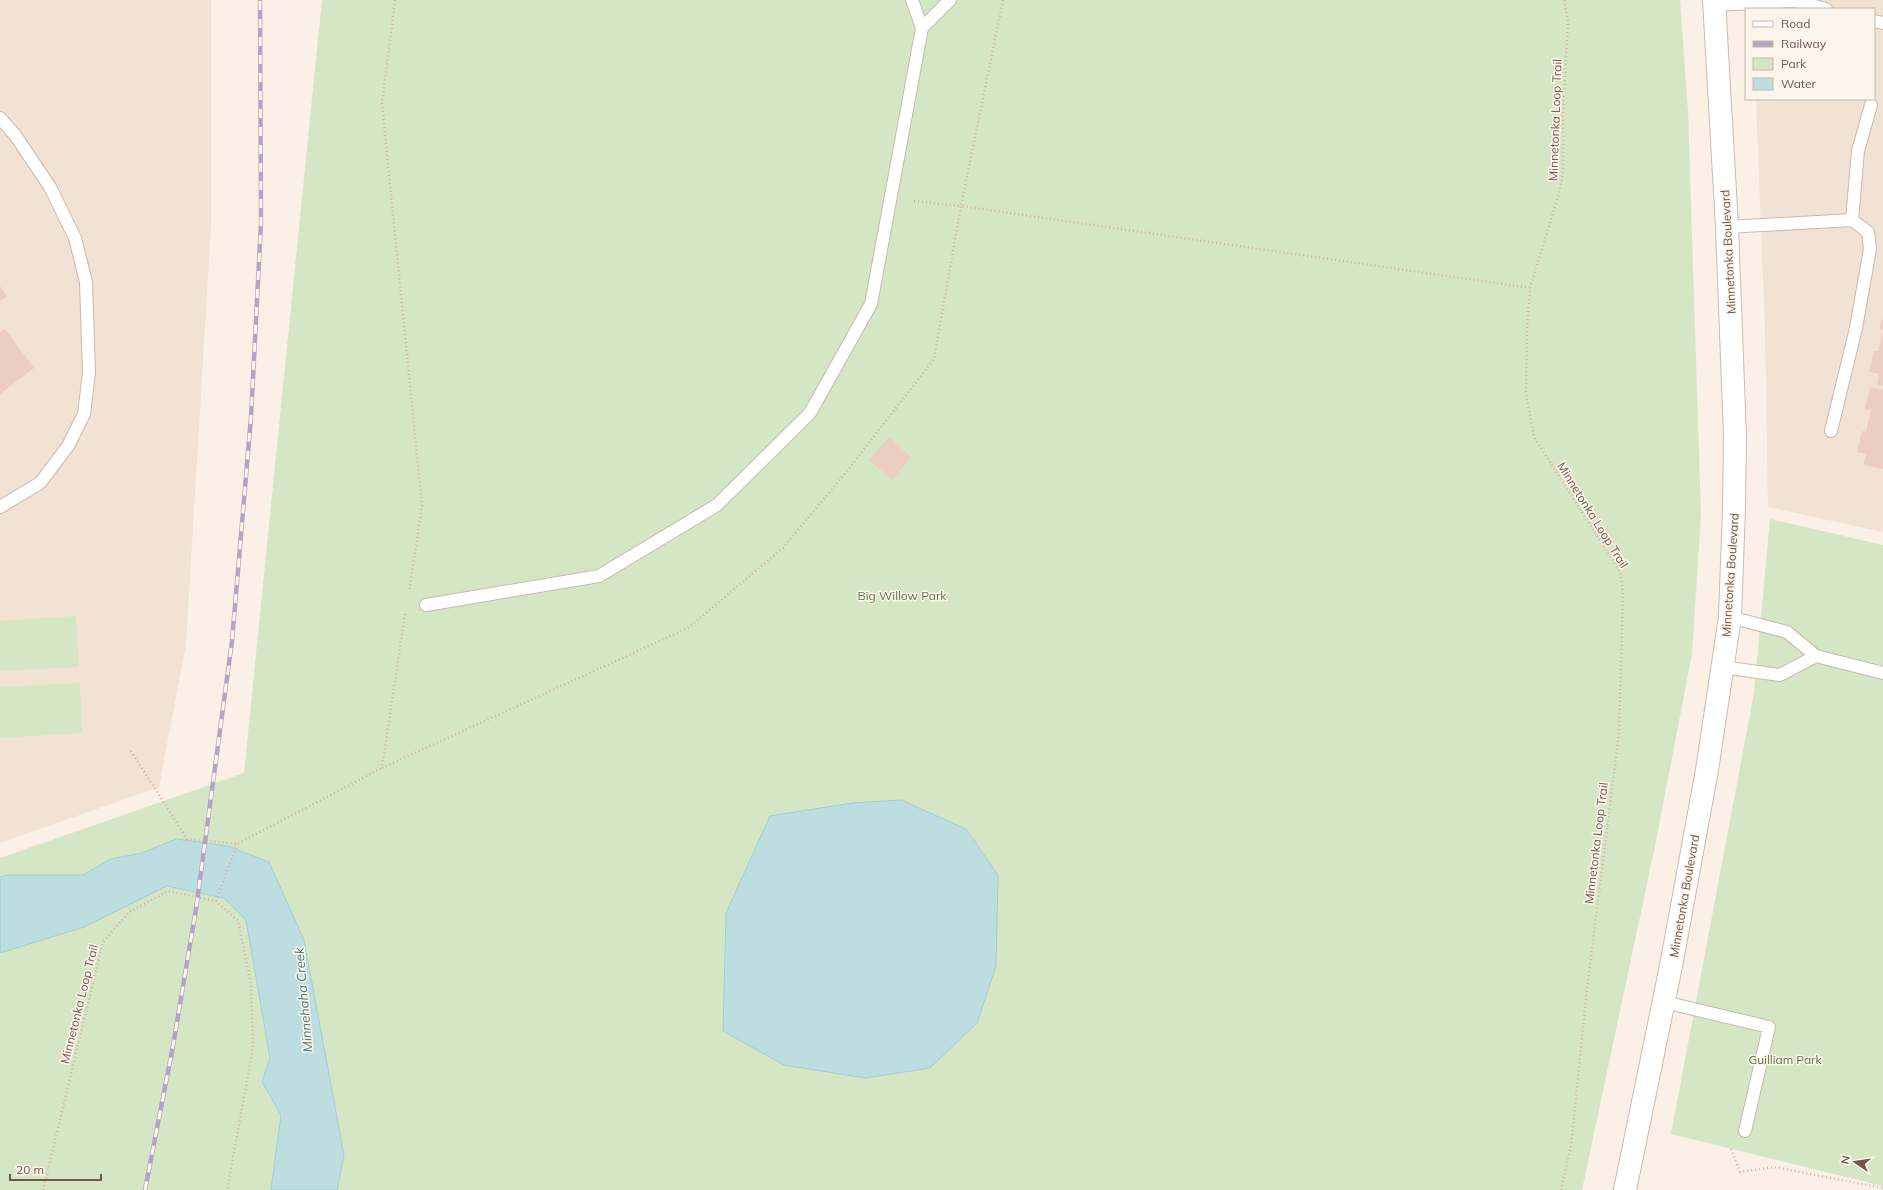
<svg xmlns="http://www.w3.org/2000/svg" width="1883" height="1190" font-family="Mulish,sans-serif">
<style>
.residential{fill:#f1e2d4}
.green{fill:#d5e6c5}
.water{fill:#bcdee1;stroke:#a3ced2}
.building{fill:#eccec0}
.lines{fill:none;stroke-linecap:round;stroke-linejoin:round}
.lane-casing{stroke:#cab8ad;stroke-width:14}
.secondary-casing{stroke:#cfbaad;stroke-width:24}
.path{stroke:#d1b2a3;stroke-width:2.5;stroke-dasharray:1 3;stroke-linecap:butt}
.lane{stroke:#fff;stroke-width:12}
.secondary{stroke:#fff;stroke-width:22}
.rail-casing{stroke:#b3a5c2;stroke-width:4.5}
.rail{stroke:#fdf5eb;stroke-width:3;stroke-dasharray:9;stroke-linecap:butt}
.labels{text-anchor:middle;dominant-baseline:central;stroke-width:3;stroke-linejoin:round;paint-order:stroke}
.street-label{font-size:12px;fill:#70574d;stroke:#fdf5eb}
.park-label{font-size:12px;fill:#577546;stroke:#fdf5eb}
.water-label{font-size:13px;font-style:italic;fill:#46767b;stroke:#fdf5eb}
</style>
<rect width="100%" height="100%" fill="#faf0e5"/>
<path class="residential" d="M0,0H211V227L186,644L159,787L0,843Z
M1751,0H1883V532L1768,507L1765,330L1756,99H1874V9H1752Z"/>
<path class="green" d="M322,0H1680L1688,111L1701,515L1692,654L1655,846L1582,1190H0V858L244,773Z
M1770,519L1883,545V1186L1671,1134L1754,693Z
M76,616L79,667L0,671V621Z
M80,683L82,733L0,738V687Z"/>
<path class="water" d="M901,800L966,829L998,875L996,966L977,1023L930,1068L865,1078L784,1065L723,1031L726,913L770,816L852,803Z
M176,839L228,846L269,862L304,940L344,1155L337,1190H271L281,1115L262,1082L270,1058L246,920L224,898L167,886L84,927L0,953V877L6,875H83L111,859L142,853Z"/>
<path class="building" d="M0,286L7,296L0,301Z
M1883,316V330L1879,329Z
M5,329L34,368L0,394V332Z
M1883,332V386L1877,385L1879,374L1869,372L1874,351H1878Z
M1870,387L1882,390L1883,387V469L1863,465L1866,454L1857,452L1862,431L1866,432L1871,410L1865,409Z
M889,437L911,457L892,480L869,460Z"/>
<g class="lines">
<defs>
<path id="lane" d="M1715,5L1795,1L1826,9
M1874,21L1883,23
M922,28L950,0
M0,118L15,135L50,187L75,238L86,282L89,373L84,414L68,446L40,483L0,507
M1727,227L1852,220L1858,151L1871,105
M1831,431L1856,328L1870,249L1868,232L1852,220
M426,605L599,576L717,505L810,413L871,304L922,28L912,0
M1816,656L1883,673
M1722,667L1780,675L1816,656L1787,632L1730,617
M1664,1002L1769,1027L1745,1131"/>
<path id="secondary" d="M1625,1190L1671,966L1707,770L1730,617L1734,508L1735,437L1727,227L1714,0"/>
</defs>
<use href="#lane" class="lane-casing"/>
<use href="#secondary" class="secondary-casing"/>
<path class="path" d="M395,0L382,104L422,506L409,592
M1003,0L961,206L1530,288
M405,614L382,768L688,628L783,548L847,471L934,359L961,206L913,201
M131,751L187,839L237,844L382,768
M216,901L237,844
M1731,1149L1740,1172L1774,1167L1883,1188
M43,1190L103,942L129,912L168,891L216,901L238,921L251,983L253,1048L227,1190
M1561,1190L1571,1146L1587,989L1619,733L1623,592L1620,572L1534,437L1526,393L1527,329L1530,288L1560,190L1563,171V114L1568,21L1564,0"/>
<use href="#lane" class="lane"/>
<use href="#secondary" class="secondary"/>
<defs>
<path id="rail" d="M145,1190L173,1046L196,909L232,641L251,417L261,223L260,0"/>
</defs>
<use href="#rail" class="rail-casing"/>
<use href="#rail" class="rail"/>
</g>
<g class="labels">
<g class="street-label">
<text transform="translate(1555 120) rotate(-88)">Minnetonka Loop Trail</text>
<text transform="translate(1728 252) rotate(-93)">Minnetonka Boulevard</text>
<text transform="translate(1593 515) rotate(58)">Minnetonka Loop Trail</text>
<text transform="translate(1730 575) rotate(-86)">Minnetonka Boulevard</text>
<text transform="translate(1596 843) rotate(-83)">Minnetonka Loop Trail</text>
<text transform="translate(1684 896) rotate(-80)">Minnetonka Boulevard</text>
<text transform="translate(79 1004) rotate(-76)">Minnetonka Loop Trail</text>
</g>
<g class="park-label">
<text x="902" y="595">Big Willow Park</text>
<text x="1785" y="1059">Guilliam Park</text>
</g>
<g class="water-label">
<text transform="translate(303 1000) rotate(-95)">Minnehaha Creek</text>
</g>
</g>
<rect x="1745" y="8" width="130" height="92" fill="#fdf5eb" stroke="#c5b6ac"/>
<rect x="1753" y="21" width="20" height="6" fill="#ffffff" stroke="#c5b6ac"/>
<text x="1781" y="28" font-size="12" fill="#70574d">Road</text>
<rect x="1753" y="41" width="20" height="6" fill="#b3a5c2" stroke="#c5b6ac"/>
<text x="1781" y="48" font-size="12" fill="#70574d">Railway</text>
<rect x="1753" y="58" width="20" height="12" fill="#d5e6c5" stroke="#c5b6ac"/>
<text x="1781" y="68" font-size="12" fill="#70574d">Park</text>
<rect x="1753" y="78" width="20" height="12" fill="#bcdee1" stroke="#c5b6ac"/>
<text x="1781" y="88" font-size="12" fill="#70574d">Water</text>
<g transform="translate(1855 1162) rotate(283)" stroke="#fdf5eb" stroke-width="3" paint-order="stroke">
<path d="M0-3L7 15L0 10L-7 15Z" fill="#70574d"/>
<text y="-6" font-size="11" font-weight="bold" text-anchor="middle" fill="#70574d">N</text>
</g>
<path d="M10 1174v6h91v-6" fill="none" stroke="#70574d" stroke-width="2"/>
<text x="16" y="1174" font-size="12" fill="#70574d" stroke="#fdf5eb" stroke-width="3" paint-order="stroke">20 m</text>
</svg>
